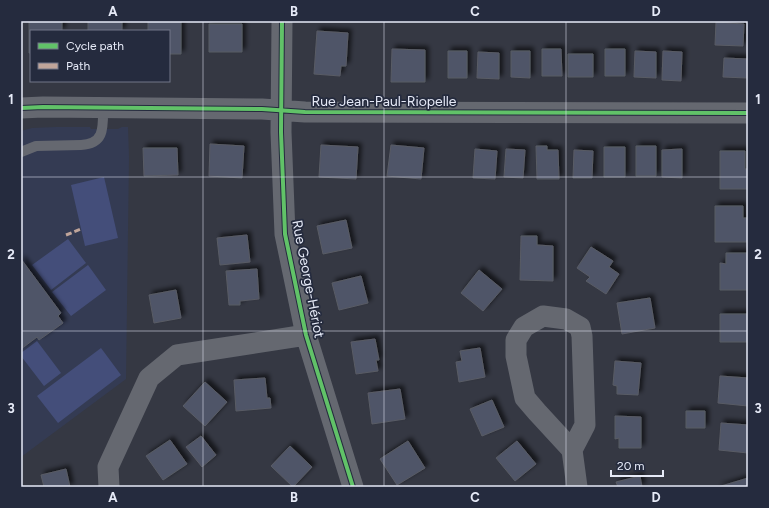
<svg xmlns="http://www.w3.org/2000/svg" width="769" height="508" font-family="Figtree,sans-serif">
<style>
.built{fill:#343b53}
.park{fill:#444e7a}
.building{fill:#4f5467;stroke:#595c65;filter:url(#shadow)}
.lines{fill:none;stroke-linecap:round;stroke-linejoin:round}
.lane{stroke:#656870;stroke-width:10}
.street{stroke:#656870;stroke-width:21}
.quiet{stroke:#c0a59a;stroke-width:3;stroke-dasharray:6 3;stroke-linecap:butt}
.cycleway-casing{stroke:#252b3e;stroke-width:6}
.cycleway{stroke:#61c268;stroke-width:4}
.grid{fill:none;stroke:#e6eaf7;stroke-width:1;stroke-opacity:0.55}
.labels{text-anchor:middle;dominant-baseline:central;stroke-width:3.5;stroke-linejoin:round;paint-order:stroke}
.street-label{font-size:14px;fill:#e6eaf7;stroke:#252b3e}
.neatline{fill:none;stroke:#e6eaf7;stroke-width:1.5}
.grid-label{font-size:13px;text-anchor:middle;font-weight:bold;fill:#e6eaf7}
</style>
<defs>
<filter id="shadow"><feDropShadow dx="3.5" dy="-3.5" stdDeviation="2" flood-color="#0009"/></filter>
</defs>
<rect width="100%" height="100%" fill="#353843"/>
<path class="built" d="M56,127H90L91,129H118L122,127H128L129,157L126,379L21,457V131L32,128Z"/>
<path class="park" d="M104,177L118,238L85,246L71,185Z
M68,239L86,263L51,290L32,265Z
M88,265L106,290L71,316L52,292Z
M37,341L61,373L44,386L21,356V353Z
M101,348L121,375L58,423L37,396Z"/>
<path class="building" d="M29,21H62V31H31V53H29Z
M88,21L122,22V31H88Z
M148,21L181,22V54H169V31H148Z
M716,22L744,24L743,46L715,45Z
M209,24H242V52H209Z
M317,31L348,33L346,66H341L340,76L314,74Z
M392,49L425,50V82H391Z
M542,49H561L562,76H542Z
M605,49H625V76H605Z
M448,51H467V78H448Z
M511,51H530V78L511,77Z
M635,51L656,52V78L634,77Z
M663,51L682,52L681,81L662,80Z
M478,52L499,53V79L477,78Z
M568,54H593V77H568Z
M724,58L748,59L747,78L723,77Z
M210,144L244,146L242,178L209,176Z
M321,145L358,147L356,179L319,177Z
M391,145L424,148L421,179L387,176Z
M536,146H547V150H558L559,179H537Z
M636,146H656V176H636Z
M604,147H625V177H604Z
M143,148H177L178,175L144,176Z
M475,149L497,151L495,179L473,178Z
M506,149L525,150L523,178L504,177Z
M682,149V178L662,177V150Z
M574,150L593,151L592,178H573Z
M720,151H745V169H748V189H720Z
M715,206H743V218H748V242H715Z
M346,220L352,248L323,254L317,226Z
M247,235L250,262L220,265L217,238Z
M521,236H537V245L553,246V281L520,280Z
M591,247L613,261L609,267L619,274L606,294L586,281L590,277L577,268Z
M726,253H748V290H720V263L726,264Z
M21,259L61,313L58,316L63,323L39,340L37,337L21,349Z
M257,269L259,299L240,301V305H229L226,271Z
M479,270L502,289L483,311L461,293Z
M361,276L368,303L339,310L332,283Z
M176,290L181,318L154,323L149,295Z
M650,298L655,328L622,334L617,303Z
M720,314H748V342H720Z
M375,339L379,360H376L378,371L356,374L351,342Z
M480,348L485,377L459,382L456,362L462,361L460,351Z
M615,361L641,363L638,395L617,394V386L613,385Z
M720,376L748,378V406L718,403Z
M265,378L267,398H270L271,408L236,411L234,380Z
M205,382L227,402L205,426L183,406Z
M400,389L405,419L372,424L368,393Z
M492,400L504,427L482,436L470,409Z
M686,411H705V428H686Z
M615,416L641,417V448H619V438L615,439Z
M721,423L748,425V453L719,450Z
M201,436L216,455L202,467L186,447Z
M170,440L187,464L163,480L146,456Z
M408,441L425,468L397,485L380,459Z
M517,441L536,464L515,481L496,458Z
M290,446L312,467L293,487L271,466Z
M66,469L70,487H44L41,475Z
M640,476L642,487H618L616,482Z
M748,478V487H718Z"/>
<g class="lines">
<path class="lane" d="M21,152L36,146L81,145C105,144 103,127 103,108"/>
<path class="street" d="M282,21L281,132L285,234L306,335L353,487
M21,108L43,107L262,109L305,112L748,113
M572,450L585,425L582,336L580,327L566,319L543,316L524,327L516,340V356L525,398L537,412L572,450L577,487
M109,487L108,467L149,378L177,355L306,335"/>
<path class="quiet" d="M66,235L81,229"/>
<defs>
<path id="cycleway" d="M282,21L281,132L285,234L306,335L353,487
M21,108L43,107L262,109L305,112L748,113"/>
</defs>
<use href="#cycleway" class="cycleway-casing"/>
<use href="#cycleway" class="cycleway"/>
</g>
<path class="grid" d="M203,21V487M384,21V487M566,21V487M21,177H748M21,331H748"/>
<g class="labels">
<g class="street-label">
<text x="384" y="101">Rue Jean-Paul-Riopelle</text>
<text transform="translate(308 279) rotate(79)">Rue George-Hériot</text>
</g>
</g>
<rect width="769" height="508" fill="none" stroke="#252b3e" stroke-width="44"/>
<rect x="30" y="30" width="140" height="52" fill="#252b3e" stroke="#727788"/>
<rect x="38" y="43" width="20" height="6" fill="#61c268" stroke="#727788"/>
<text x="66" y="50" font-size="12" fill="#e6eaf7">Cycle path</text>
<rect x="38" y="63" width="20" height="6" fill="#c0a59a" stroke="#727788"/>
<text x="66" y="70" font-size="12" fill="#e6eaf7">Path</text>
<path d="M611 470v6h52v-6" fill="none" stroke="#e6eaf7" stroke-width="2"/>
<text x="617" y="470" font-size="12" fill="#e6eaf7" stroke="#252b3e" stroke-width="3" paint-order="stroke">20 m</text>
<rect x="22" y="22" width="725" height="464" class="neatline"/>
<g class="grid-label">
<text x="113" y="16">A</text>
<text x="294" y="16">B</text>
<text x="475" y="16">C</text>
<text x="656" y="16">D</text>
<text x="11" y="104">1</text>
<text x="758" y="104">1</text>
<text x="11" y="259">2</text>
<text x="758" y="259">2</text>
<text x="11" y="413">3</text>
<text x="758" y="413">3</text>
<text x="113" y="502">A</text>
<text x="294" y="502">B</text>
<text x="475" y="502">C</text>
<text x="656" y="502">D</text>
</g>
</svg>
